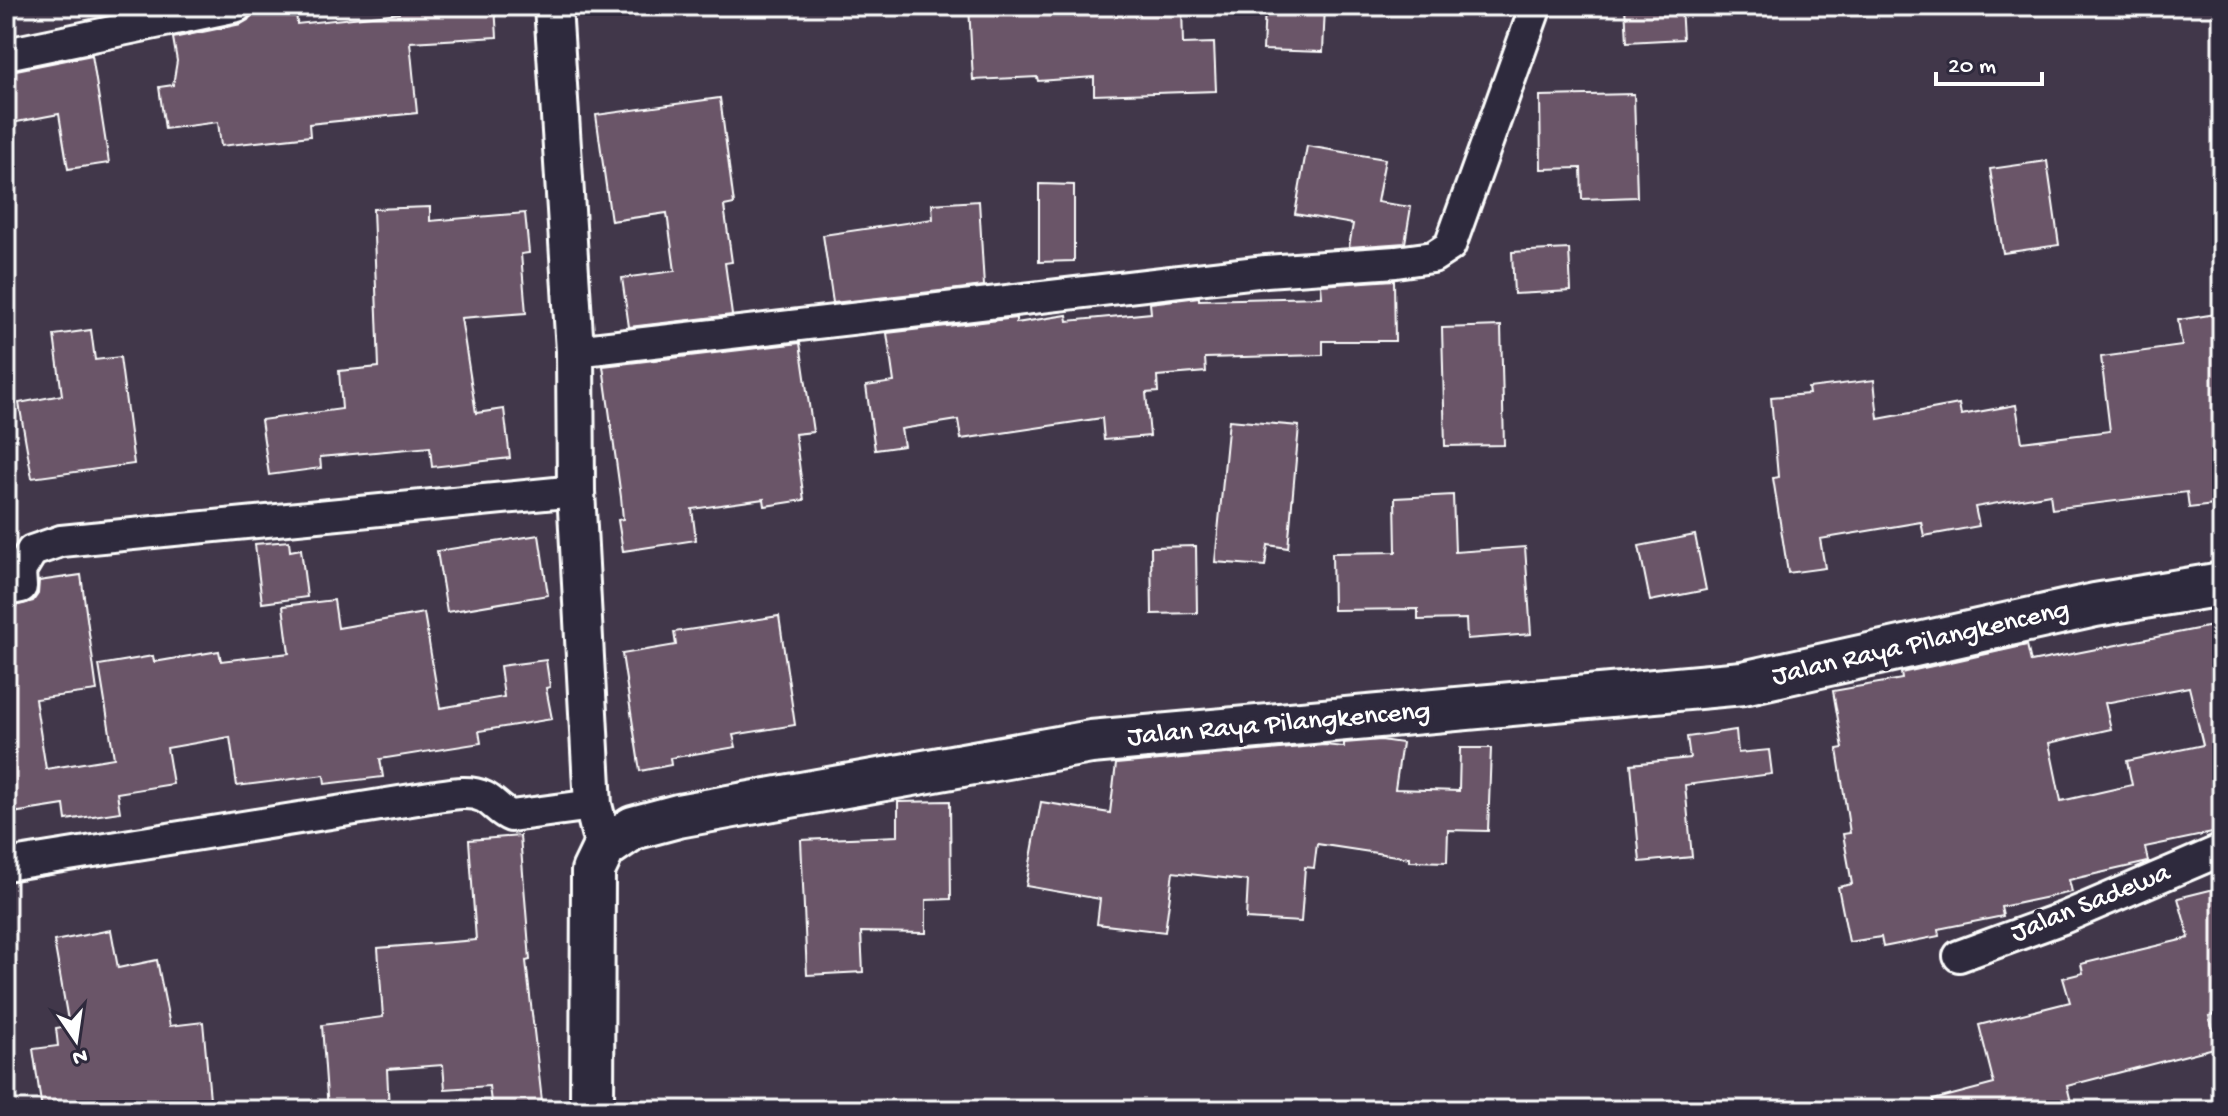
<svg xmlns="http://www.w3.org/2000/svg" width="2228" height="1116" font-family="'Gochi Hand',sans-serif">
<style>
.building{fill:#6a5468;stroke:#fff;stroke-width:2;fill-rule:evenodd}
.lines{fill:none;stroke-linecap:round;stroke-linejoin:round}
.minor-casing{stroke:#fff;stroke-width:36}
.tertiary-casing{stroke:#fff;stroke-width:42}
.secondary-casing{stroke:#fff;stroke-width:48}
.minor{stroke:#2f2a3d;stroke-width:30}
.tertiary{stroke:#2f2a3d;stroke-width:36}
.secondary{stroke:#2f2a3d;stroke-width:42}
.labels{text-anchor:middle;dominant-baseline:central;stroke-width:8;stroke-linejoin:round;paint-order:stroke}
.street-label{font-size:28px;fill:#fff;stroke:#2f2a3d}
</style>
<rect width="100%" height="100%" fill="#41374a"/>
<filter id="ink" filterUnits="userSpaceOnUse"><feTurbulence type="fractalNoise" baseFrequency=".0125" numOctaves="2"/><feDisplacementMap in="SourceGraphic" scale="16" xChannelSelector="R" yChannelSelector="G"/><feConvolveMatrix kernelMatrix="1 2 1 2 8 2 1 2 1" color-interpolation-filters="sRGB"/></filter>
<g filter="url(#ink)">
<path class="building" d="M399,6H495L497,37L410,42L417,113L309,124L310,136L221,146L218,122L165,129L159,87L173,85L177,61L173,38L241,24L248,20L254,12L296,7L297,24L399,13Z
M969,6H1182L1183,44L1214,43L1216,91L1094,95V77L1038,81L1037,77L973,80Z
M1265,6H1325L1323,52L1263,50Z
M1625,6H1681L1683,39L1627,42Z
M92,55L109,163L68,169L59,114L6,124V72Z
M1634,94L1637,197L1582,199L1581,168L1541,169L1540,96Z
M720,98L734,204L724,206L732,262L725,263L732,315L629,327L622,278L675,271L667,213L611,221L596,115Z
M1307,146L1385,159L1377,202L1411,207L1405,243L1349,247L1353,224L1295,214Z
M2047,161L2059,245L2003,253L1990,169Z
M1039,184L1074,185V261L1039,262Z
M979,201L984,286L833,303L823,235L933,219L932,204Z
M430,207V221L525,213L529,253L521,254L526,313L461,318L476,413L504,409L510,458L432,467L430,447L320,457L321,468L269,475L261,420L342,409L339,371L379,367L373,209Z
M1569,249L1571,291L1514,294L1512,252Z
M1394,280L1395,341H1323V355L1205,358L1206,372L1157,376L1158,392L1146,393L1150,436L1104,440L1102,418L961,439L958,420L901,429L904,446L875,450L866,386L894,382L887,333L1016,318V323L1067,315L1068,321L1151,313L1150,303L1199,297V300L1322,297L1321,285Z
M2222,313V504L2189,508L2187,492L2052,509L2050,494L1975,507L1979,526L1924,536L1921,522L1820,539L1825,568L1788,573L1773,478L1778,477L1771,397L1809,394L1808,388L1874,380L1878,419L1959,404L1961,415L2016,405L2022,442L2110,431L2101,357L2182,346L2178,320Z
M1501,326L1504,445L1445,446L1442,328Z
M91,330L95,360L120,357L134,464L32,478L19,403L62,395L54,335Z
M800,343L813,432L795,434L804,500L765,506L764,499L692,509L696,540L623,551L618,520L623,519L621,497L603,366Z
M1229,420L1299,426L1288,548L1268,545L1265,566L1215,562Z
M1453,495L1455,552L1525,547L1531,634L1467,639L1466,619L1418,620V609L1333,610L1332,553L1396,552L1395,498Z
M539,535L548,595L447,612L437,551Z
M1695,535L1706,590L1650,601L1639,546Z
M289,541L290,551L301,549L307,597L262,603L255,544Z
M1196,546L1197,613L1152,614L1151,547Z
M81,575L97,691L35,699L46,769L114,758L99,665L153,656L154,662L219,651L221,661L289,653L283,606L334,600L338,628L424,613L440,708L504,697L500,666L546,660L550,687L546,688L552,719L479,731L481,743L380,759L383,777L325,784L324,775L237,786L230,737L167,748L173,784L117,793L120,812L66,820L64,805L6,814V608L33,601L38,594L39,581Z
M779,616L795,725L733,735L736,747L670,758L671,765L640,771L622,654L676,645L674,632Z
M2222,624V831L2145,847L2148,862L2069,880L2072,892L2001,907L2003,916L1938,929L1939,936L1883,947L1881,937L1849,942L1838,887L1852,884L1843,834L1850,833L1837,749L1843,748L1833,691L1902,679L1901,673L2027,645L2031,662ZM2189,687L2203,745L2127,761L2132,785L2061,801L2049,743L2111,729L2105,703Z
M1736,730L1738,753L1769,750L1772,774L1685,785L1692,857L1640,862L1631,764L1690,758L1687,737Z
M1381,740L1402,743L1395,789L1459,791L1460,748H1491L1488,831L1448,830L1447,862L1410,861V858L1317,844L1314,868L1305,867L1301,922L1246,919L1248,881L1173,872L1165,932L1097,924L1100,899L1026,886L1041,802L1110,813L1116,764L1324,745L1344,747V743Z
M950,801L951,899L926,900V933L861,932L863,972L807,975L801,840L898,836V802Z
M520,836L530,960L526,961L543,1110H492L489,1086L445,1089L443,1065L387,1069L389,1110H328L322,1025L383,1017L378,948L476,940L469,840Z
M2222,887V1012L2209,1016L2218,1047L2067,1086L2073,1110H1934L1933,1100L1994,1084L1979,1025L2070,1002L2063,978L2083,973L2081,964L2189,938L2178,898Z
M111,930L118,968L157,960L170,1026L203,1022L211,1110H42L33,1049L58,1046L56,1028L69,1026L54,941Z"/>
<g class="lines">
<defs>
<path id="minor" d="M6,54L237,6
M575,351L1266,271L1396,262L1433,257L1450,246L1536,6
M6,590L21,587L20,571L32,551L61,541L576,491
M6,865L430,797C446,795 468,789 484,797C494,802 500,812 511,816L593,805
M1959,956L2063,918L2222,850"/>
<path id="tertiary" d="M553,6L575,351L576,491L593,805L604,848"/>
<path id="secondary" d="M592,1110L593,871L604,848L633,828L678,816L1091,742L1743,683L2095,605L2222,584"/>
</defs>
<use href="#minor" class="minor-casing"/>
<use href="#tertiary" class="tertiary-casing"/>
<use href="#secondary" class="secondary-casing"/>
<use href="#minor" class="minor"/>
<use href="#tertiary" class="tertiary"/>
<use href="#secondary" class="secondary"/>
</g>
</g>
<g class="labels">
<g class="street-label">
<text transform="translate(1921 644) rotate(-13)">Jalan Raya Pilangkenceng</text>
<text transform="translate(1279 725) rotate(-5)">Jalan Raya Pilangkenceng</text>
<text transform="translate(2091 904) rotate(-22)">Jalan Sadewa</text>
</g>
</g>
<rect width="2228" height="1116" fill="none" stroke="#2f2a3d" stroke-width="32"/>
<rect x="16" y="16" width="2196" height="1084" fill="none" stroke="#fff" stroke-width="3" filter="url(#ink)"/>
<g transform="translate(76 1040) rotate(167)" stroke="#2f2a3d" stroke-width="6" paint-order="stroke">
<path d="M0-6L14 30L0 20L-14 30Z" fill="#ffffff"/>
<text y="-12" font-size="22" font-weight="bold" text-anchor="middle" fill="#ffffff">N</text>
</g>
<path d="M1936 72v12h106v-12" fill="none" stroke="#ffffff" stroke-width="4"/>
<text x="1948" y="72" font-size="24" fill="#ffffff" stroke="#2f2a3d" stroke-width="6" paint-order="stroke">20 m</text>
</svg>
